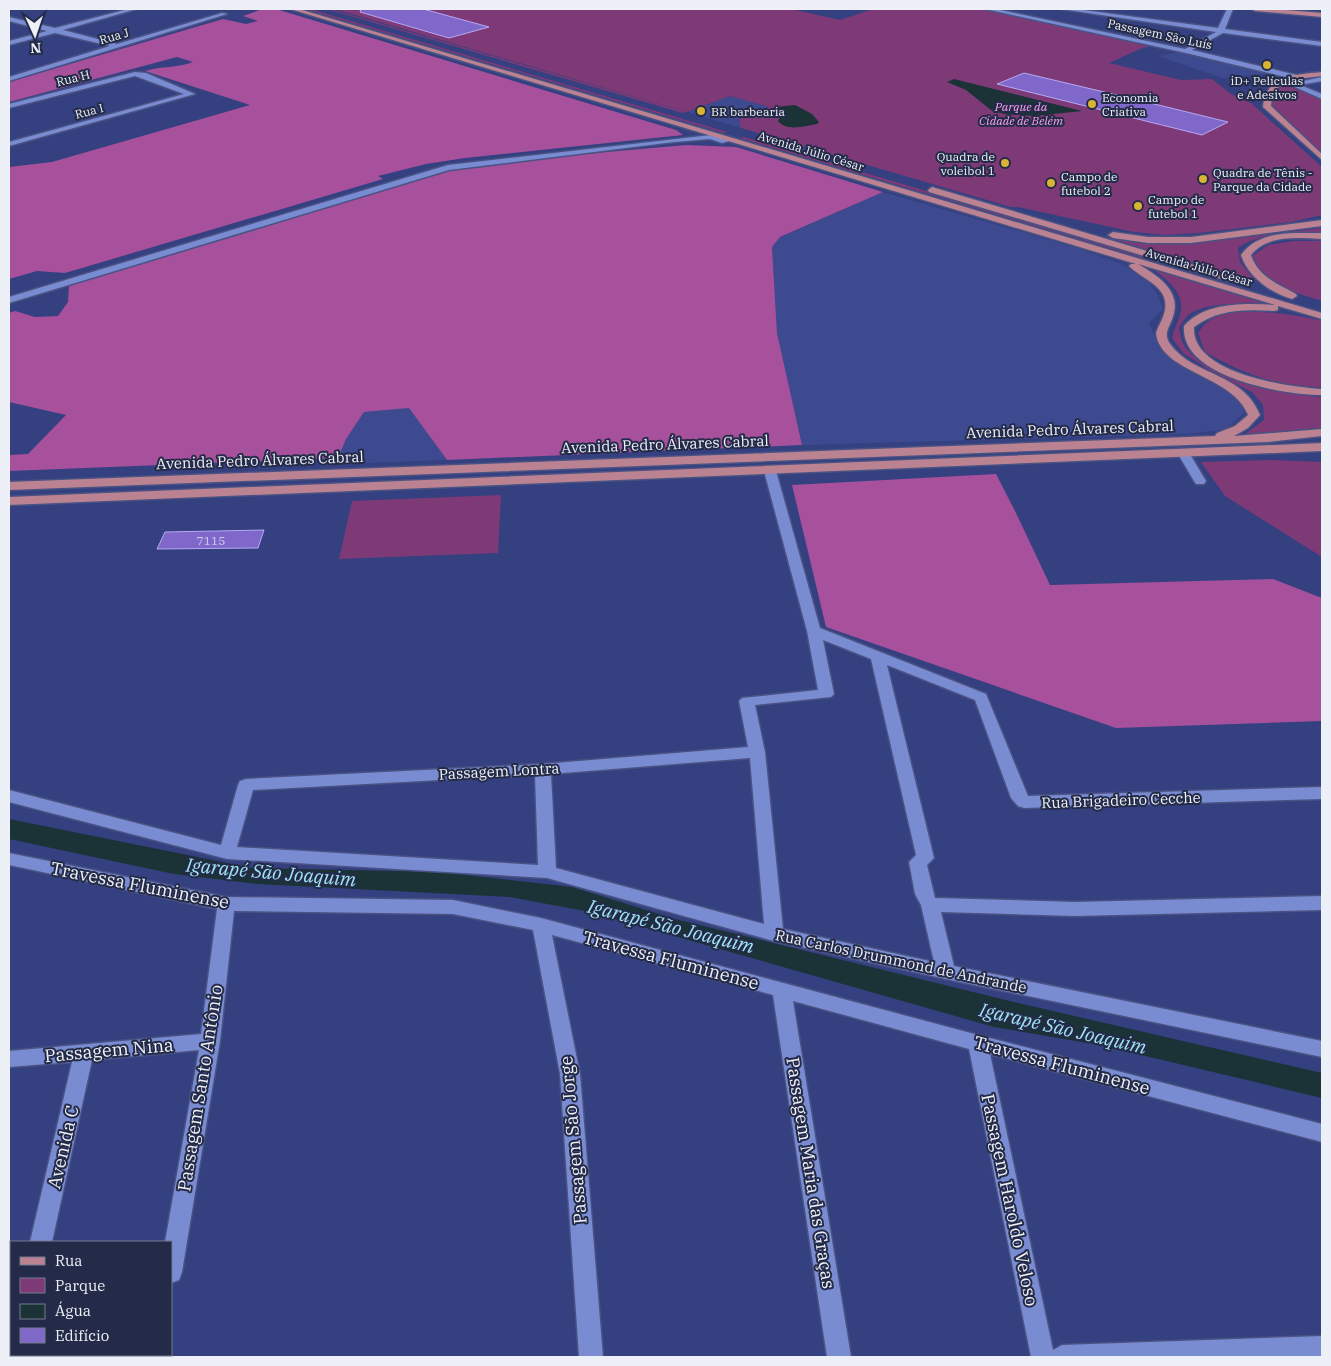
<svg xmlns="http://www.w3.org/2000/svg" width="1331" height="1366" font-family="'IBM Plex Serif',serif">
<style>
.built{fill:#3d4a90}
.green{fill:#7e3a76}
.forest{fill:#a7509c}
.water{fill:#1b3237}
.building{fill:#8068cb;stroke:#b6a8f4}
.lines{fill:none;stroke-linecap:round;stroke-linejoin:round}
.minor-casing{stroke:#4a5283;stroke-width:3}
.major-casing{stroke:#4a5283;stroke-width:3}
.minor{fill:#798bd1;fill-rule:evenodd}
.major{fill:#bb8291;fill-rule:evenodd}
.poi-dot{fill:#d8b434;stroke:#242b48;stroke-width:2}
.labels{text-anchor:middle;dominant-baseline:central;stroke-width:4;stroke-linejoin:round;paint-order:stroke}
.far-street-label{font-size:12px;fill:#eef0f8;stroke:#242b48}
.far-poi-label{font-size:12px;fill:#eef0f8;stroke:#242b48;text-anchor:start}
.far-park-label{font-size:12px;font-style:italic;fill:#faa0ed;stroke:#242b48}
.number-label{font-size:12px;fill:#d2ceed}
.street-label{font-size:15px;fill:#eef0f8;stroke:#242b48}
.near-street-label{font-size:18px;fill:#eef0f8;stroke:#242b48}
.near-water-label{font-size:19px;font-style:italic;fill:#9fe4f2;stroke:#242b48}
</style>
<rect width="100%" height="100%" fill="#344080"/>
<path class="built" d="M1184,51L1274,73L1222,78L1158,56Z
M730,96L770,107L739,118L741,128L687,112Z
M883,192L1083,250L1122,264L1147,280L1158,295L1163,309L1149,323L1161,349L1181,365L1237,395L1245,412L1226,429L1188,434L802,445L777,333L772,247L779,238Z
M409,408L447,460L339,464L338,458L346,439L364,412Z"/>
<path class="green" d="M305,9H310L727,132L724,133Z
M327,9H331L686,112L683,113Z
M335,9H791L840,20L873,9H981L1155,45L1142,48L1109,63L1181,80L1212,79L1231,94L1251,103L1322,167V215L1291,222L1199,233L1165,235L1134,232L1018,207H1011L741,128L739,119L769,107L730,96L687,112Z
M1284,81L1322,97V158L1272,111L1266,96L1272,86Z
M744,137L1149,257L1146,259L740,138Z
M1322,228V233C1296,231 1259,233 1238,248L1240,262L1255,281L1105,237L1160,243L1200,242Z
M1294,241H1322V301C1302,295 1275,287 1261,270C1257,266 1255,260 1253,256L1268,245Z
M1151,268L1272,304C1249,304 1211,301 1191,313C1186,316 1182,323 1179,328C1180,332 1181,339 1183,343C1200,378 1287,395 1322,397V428L1245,434L1264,420L1263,405L1252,392L1211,371L1183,353L1172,338C1174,329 1179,320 1181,311C1184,291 1165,278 1151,268Z
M1243,311C1270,312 1296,314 1322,321V387C1275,386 1246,375 1205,352L1198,333C1210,315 1222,314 1243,311Z
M1270,460L1322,462V557L1225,496L1201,462Z
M501,495L498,553L339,559L352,501Z"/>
<path class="forest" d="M276,9L676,130L683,135L465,158L426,164L378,176L383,179L65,273L37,271L9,279V167L52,162L250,105L145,71C161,66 177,68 193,62L177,57L9,102V82L223,19L246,24L258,21L243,16L260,10Z
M686,145L736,147L883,192L780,237L772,247L777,333L802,445L447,460L409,408L364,412L346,439L338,458L9,471V455L28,454L66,415L9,402V313L15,311L35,317L58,316L68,302L69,285L383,187L440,171L483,163Z
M996,474L1015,511L1050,585L1273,579L1322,598V721L1116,728L826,627L792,485Z"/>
<path class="water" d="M954,79L1082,111L1035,116L1004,114L991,110L966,90L947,82Z
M795,105L812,114L819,122L817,124C804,126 787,132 778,121L782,113L776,107Z
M9,819L252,868L441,872L572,887L675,919L1018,1003L1322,1073V1098L1099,1045L994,1027L590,912L510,897L258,884L174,874L9,839Z"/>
<path class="building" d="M361,9H423L489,27L449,38L360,12Z
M1024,73L1142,101L1228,122L1202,135L997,84Z
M264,530L258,548L157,549L165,532Z"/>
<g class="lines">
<defs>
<path id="minor" d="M128,9H137L63,30L117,44L222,13L227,14L9,81V77L110,46L55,33L9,45V41L47,31L9,21V17L55,28Z
M985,9H996L1185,49L1216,32L1061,9H1076L1218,28L1227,9H1233L1225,29L1322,42V46L1223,33L1192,50L1301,76L1302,78L1298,80L1186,53Z
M135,72L146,73L195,94L9,146V142L184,94L135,76L9,108V104Z
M1322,77V81L1300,85L1322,94V99L1288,84Z
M711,135L733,140L722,143L710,139L674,142L449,170L9,303V297L448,165Z
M1184,450L1188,451L1206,481L1204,484H1196L1194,481L1178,454Z
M770,467L776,471L820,628L986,694L1028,796L1322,787V799L1024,808L1018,806L1011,798L975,700L887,665L934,858L927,865L935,898L1075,902L1322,896V910L1075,916L941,912L954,966L1322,1041V1057L946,979L774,941L547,878L227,859L9,802V790L221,845L238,785L240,781L246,779L543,764L748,747L739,701L742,698L818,690L807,631L764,471ZM823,640L871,659L916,855L909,862L915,894L921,905L934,962L783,929L765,752L755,705L831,697L834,694ZM750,758L764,924L556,868L551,774ZM535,775L538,865L237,847L253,790Z
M9,853L226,897L453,900L541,918L978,1035L1322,1124V1142L990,1054L1053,1350L1062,1345L1322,1336V1357H1031L969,1049L793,1001L851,1357H827L773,995L552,935L580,1074L603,1357H579L560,1074L533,930L453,914L234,911L220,1041L182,1272L179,1280L171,1283V1242H165L199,1050L92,1060L52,1242H30L72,1062L9,1067V1051L201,1034L217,909L9,865Z
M11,1345V1355H27L26,1357H9V1346Z
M146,1355H170V1357H146Z"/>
<path id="major" d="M290,9H299L1322,313V319L1278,306V310L1274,311C1245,309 1218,309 1194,327C1191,374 1289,387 1322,389V395C1285,395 1180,378 1184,326C1205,302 1245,303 1275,305L1138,264C1155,274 1180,289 1174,313C1172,325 1161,333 1171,345C1195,377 1243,372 1260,415L1248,428L1234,436L1322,429V436L1268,442L9,490V482L1215,436L1217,433L1235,426L1248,415C1233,375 1160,373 1156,333C1158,326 1162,321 1164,314C1172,287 1144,281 1129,266L1131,264H1136Z
M1252,9H1274L1322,13V17L1255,11Z
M1322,72V76C1299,79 1273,77 1271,106L1322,154V160L1263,107C1266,74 1295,75 1322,72Z
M932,187L1241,279L1243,281L1241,283H1235L929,192L928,190Z
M1322,220V226L1191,243H1148L1113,238L1108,235L1113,232L1148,237H1191Z
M1302,233H1322V239C1298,238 1268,234 1251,255C1258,276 1277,284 1296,294L1297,296L1292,299C1271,293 1248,277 1241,255C1256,235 1279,233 1302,233Z
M1322,443V451L9,505V497Z"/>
</defs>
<use href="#minor" class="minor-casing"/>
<use href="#major" class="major-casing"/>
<use href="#minor" class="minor"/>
<use href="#major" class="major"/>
</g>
<g class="poi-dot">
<circle cx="1267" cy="65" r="5"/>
<circle cx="1092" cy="104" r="5"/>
<circle cx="701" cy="111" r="5"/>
<circle cx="1005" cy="163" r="5"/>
<circle cx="1203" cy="179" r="5"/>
<circle cx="1051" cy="183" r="5"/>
<circle cx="1138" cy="206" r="5"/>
</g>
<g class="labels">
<g class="far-street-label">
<text transform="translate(1160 34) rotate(12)">Passagem São Luís</text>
<text transform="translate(114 36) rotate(-16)">Rua J</text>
<text transform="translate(73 78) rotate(-14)">Rua H</text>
<text transform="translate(89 111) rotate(-15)">Rua I</text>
<text transform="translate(811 151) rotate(17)">Avenida Júlio César</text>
<text transform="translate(1199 267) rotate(16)">Avenida Júlio César</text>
</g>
<g class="far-poi-label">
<text x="1267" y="80" text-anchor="middle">iD+ Películas<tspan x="1267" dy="14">e Adesivos</tspan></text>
<text x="1102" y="97">Economia<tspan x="1102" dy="14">Criativa</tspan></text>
<text x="711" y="111">BR barbearia</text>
<text x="995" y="156" text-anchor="end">Quadra de<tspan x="995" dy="14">voleibol 1</tspan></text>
<text x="1213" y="172">Quadra de Tênis -<tspan x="1213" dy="14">Parque da Cidade</tspan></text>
<text x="1061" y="176">Campo de<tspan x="1061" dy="14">futebol 2</tspan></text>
<text x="1148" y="199">Campo de<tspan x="1148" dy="14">futebol 1</tspan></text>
</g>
<g class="far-park-label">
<text x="1021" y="106">Parque da<tspan x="1021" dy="14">Cidade de Belém</tspan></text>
</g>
<g class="number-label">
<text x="211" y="540">7115</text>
</g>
<g class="street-label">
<text transform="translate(1070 429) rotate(-2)">Avenida Pedro Álvares Cabral</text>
<text transform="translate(665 444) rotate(-2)">Avenida Pedro Álvares Cabral</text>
<text transform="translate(260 460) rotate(-2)">Avenida Pedro Álvares Cabral</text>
<text transform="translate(499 771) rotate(-3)">Passagem Lontra</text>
<text transform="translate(1121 800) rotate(-2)">Rua Brigadeiro Cecche</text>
<text transform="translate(901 961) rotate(12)">Rua Carlos Drummond de Andrande</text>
</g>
<g class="near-street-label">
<text transform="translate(140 885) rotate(11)">Travessa Fluminense</text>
<text transform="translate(671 960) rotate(15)">Travessa Fluminense</text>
<text transform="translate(109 1050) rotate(-5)">Passagem Nina</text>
<text transform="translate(1062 1065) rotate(15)">Travessa Fluminense</text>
<text transform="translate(200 1088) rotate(-81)">Passagem Santo Antônio</text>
<text transform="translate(573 1140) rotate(-95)">Passagem São Jorge</text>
<text transform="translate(63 1147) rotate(-77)">Avenida C</text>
<text transform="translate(811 1173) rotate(81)">Passagem Maria das Graças</text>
<text transform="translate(1010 1200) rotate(78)">Passagem Haroldo Veloso</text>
</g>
<g class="near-water-label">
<text transform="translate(271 872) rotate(5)">Igarapé São Joaquim</text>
<text transform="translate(671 926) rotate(14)">Igarapé São Joaquim</text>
<text transform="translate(1063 1028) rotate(13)">Igarapé São Joaquim</text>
</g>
</g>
<rect width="1331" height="1366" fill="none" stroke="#eef0f8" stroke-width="20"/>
<rect x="10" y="1241" width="162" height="115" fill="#242b48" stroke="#757a8e"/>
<rect x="20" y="1257" width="25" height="8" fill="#bb8291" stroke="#757a8e"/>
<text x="55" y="1266" font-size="15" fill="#eef0f8">Rua</text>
<rect x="20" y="1278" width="25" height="15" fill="#7e3a76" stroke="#757a8e"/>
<text x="55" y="1291" font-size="15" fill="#eef0f8">Parque</text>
<rect x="20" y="1304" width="25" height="15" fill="#1b3237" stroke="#757a8e"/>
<text x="55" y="1316" font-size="15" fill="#eef0f8">Água</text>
<rect x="20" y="1328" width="25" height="15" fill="#8068cb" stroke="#757a8e"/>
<text x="55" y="1341" font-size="15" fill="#eef0f8">Edifício</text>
<g transform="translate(35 35) rotate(177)" stroke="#242b48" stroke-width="4" paint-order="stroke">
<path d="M0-4L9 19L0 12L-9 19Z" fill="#eef0f8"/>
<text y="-8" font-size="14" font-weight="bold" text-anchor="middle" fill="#eef0f8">N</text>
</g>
</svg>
